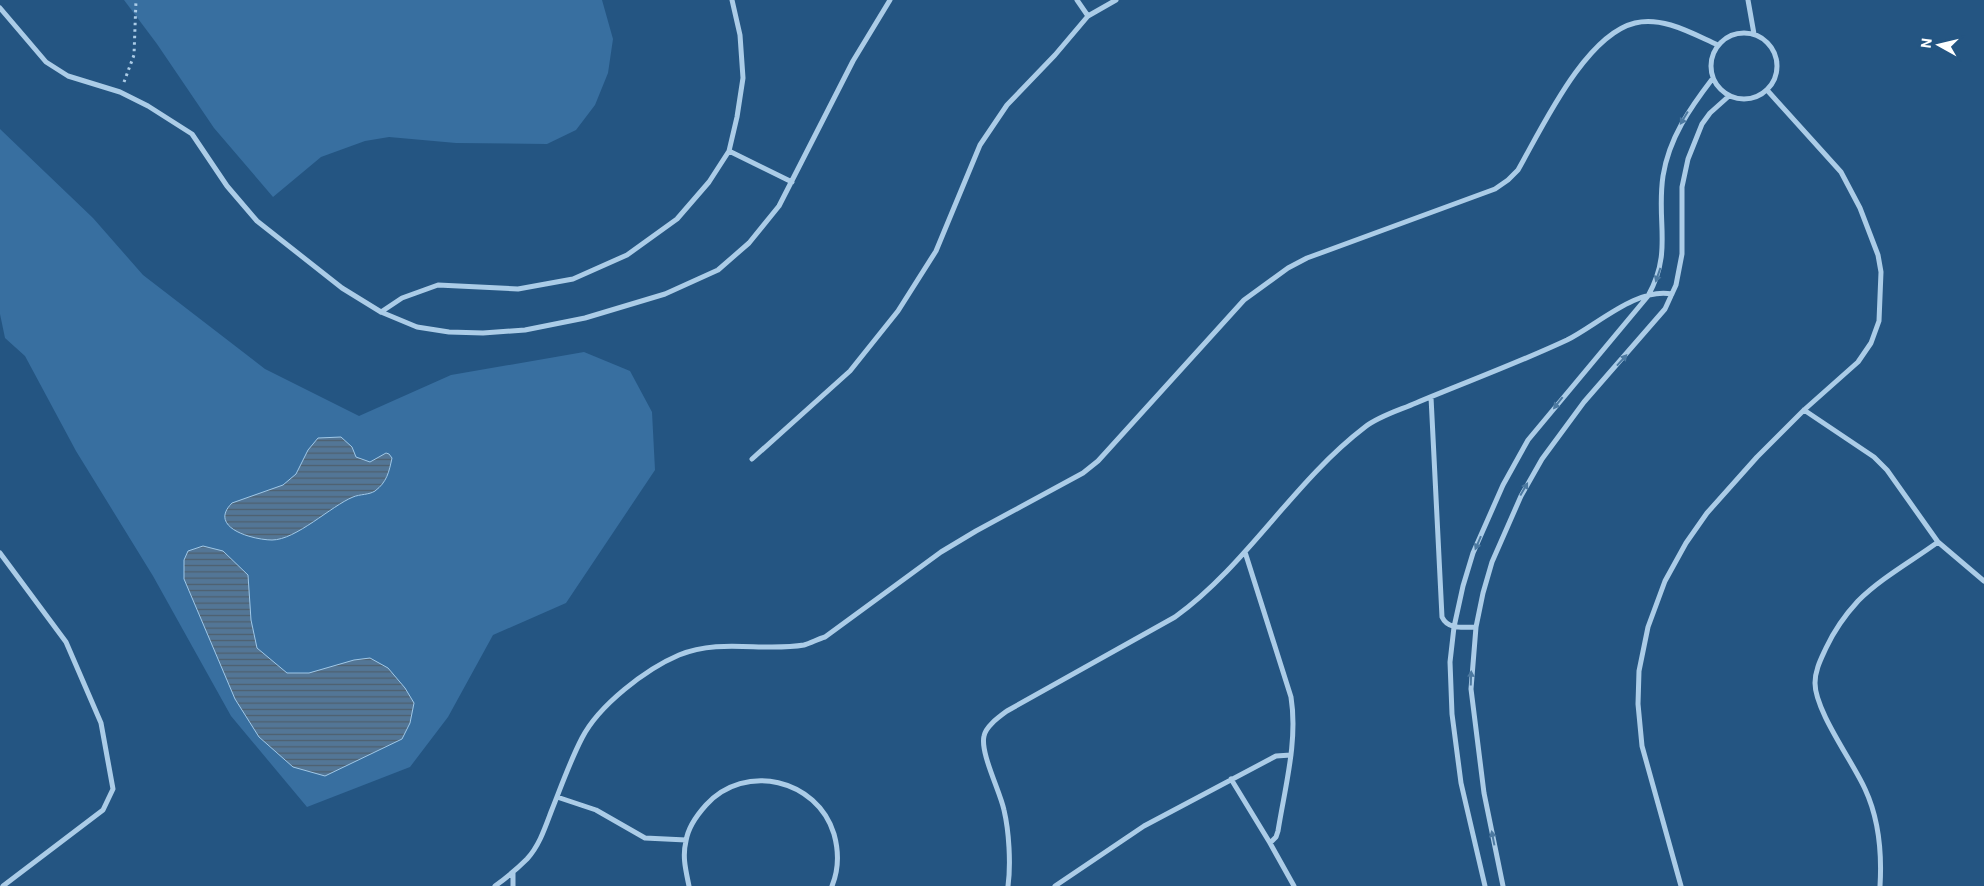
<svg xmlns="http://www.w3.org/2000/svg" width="1984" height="886" font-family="Roboto,sans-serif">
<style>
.green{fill:#386fa0}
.water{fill:url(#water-rules);stroke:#9fc8e8}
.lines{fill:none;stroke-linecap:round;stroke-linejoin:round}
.path{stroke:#abcce7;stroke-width:3;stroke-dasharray:2.5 4;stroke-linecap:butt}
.minor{stroke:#abcce7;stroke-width:5}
.oneway{fill:#4c79a0}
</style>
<defs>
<pattern id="water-rules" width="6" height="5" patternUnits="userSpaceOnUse" patternTransform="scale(1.25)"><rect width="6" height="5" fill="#537696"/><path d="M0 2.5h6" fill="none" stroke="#4f5f6d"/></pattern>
</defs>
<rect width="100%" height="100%" fill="#245582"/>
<path class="green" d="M124,0H602L613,39L608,73L595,105L576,130L547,144L456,143L389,137L365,141L321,157L273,197L214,128L157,44Z
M0,129L93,218L143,275L265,369L359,416L451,375L584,352L630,371L652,412L655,470L566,603L493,635L448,717L410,767L307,807L231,716L153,576L76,451L25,356L5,338L0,314Z"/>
<path class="water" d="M341,437L352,447L356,457L370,462L386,453L389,454L392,458C389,472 387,482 375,491C369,495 360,494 353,497C331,506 296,540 272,540C254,540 207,528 232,503L283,485L296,474L308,450L318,438Z
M203,546L223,551L248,575L251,620L257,648L287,673H309L354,660L370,658L388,668L405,688L414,703L410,723L402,739L325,776L293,767L259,737L235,699L184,579V560L188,551Z"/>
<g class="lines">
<path class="path" d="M124,82L134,55L136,0"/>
<path class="minor" d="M1077,0L1088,16
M1748,0L1754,34
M0,8L46,62L68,76L120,92L148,106L192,134L227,186L257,221L342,288L381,312L417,327L449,332L483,333L525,330L585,318L665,294L718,270L749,243L779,206L853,61L890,0
M1711 66a33 33 0 1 1 66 0a33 33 0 1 1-66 0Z
M729,151L792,182
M381,312L402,298L438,285L518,289L573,279L627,255L677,219L709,182L729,151L737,117L743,78L740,35L732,0
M1431,397L1442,617C1448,630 1463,627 1476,627
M1804,410L1874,457L1887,470L1938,542L1984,581
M752,459L850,371L898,311L936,251L980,145L1007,105L1055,55L1088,16L1116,0
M1245,552L1291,697C1298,741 1285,787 1278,831L1276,837L1270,843
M0,553L66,642L101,723L113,789L103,810L3,886
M1231,779L1270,843L1294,886
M557,797L596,810L645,838L686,840
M513,872V886
M495,886C506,878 517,869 527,859C539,846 545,828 551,812C561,787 570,761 582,738C599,705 646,669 679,655C720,638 762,652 804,645C811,643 818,639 825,637L941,552L976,531L1083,473L1098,461L1244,300L1288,268L1307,258L1495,189L1508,180L1518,170C1542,128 1585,35 1635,23C1663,16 1693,34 1718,45
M689,886C686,871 682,857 686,841C688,827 697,815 706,805C745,762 817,779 834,834C839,852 839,869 832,886
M1008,886C1011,864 1009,831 1004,810C1000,791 980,753 984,736C986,726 999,717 1007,711L1175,617C1248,564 1293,482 1365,427C1379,416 1400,410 1416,403C1466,382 1518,363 1567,340C1597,325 1637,287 1672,294
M1055,886L1144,826L1276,756L1291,755
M1485,886L1461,783L1452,714L1450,662L1454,627L1463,586L1473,553L1503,485L1528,440L1648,296C1673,251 1656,223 1663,176C1669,138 1690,108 1713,78
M1503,886L1484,793L1471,689L1476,627L1483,593L1492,562L1521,496L1542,459L1584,402L1665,309L1676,285L1682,254V187L1688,159L1702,124L1710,113L1729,96
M1681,886L1642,746L1638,704L1639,671L1648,627L1665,581L1686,543L1707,513L1757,457L1804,410L1858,362L1871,343L1879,321L1881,272L1878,255L1860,208L1841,172L1767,90
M1880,886C1882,853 1879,819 1865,789C1853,762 1815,711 1815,683C1815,670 1821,659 1826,648C1834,631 1846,614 1858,601C1881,578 1912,561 1938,542"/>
</g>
<defs><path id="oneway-solid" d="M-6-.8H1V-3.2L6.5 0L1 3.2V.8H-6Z" transform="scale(1.25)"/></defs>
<g class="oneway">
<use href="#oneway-solid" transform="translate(1684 118) rotate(121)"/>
<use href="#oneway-solid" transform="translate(1658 275) rotate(109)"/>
<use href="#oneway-solid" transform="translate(1622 360) rotate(-48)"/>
<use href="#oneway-solid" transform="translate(1558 403) rotate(128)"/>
<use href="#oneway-solid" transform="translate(1524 489) rotate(-60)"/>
<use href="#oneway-solid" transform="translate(1478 543) rotate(113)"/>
<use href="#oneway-solid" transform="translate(1471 678) rotate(-88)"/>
<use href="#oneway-solid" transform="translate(1493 838) rotate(-101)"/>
</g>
<g transform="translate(1939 45) rotate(278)" stroke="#245582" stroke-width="4" paint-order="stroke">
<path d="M0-4L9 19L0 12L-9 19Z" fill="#ffffff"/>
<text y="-8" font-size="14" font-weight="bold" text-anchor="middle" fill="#ffffff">N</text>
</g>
</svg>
